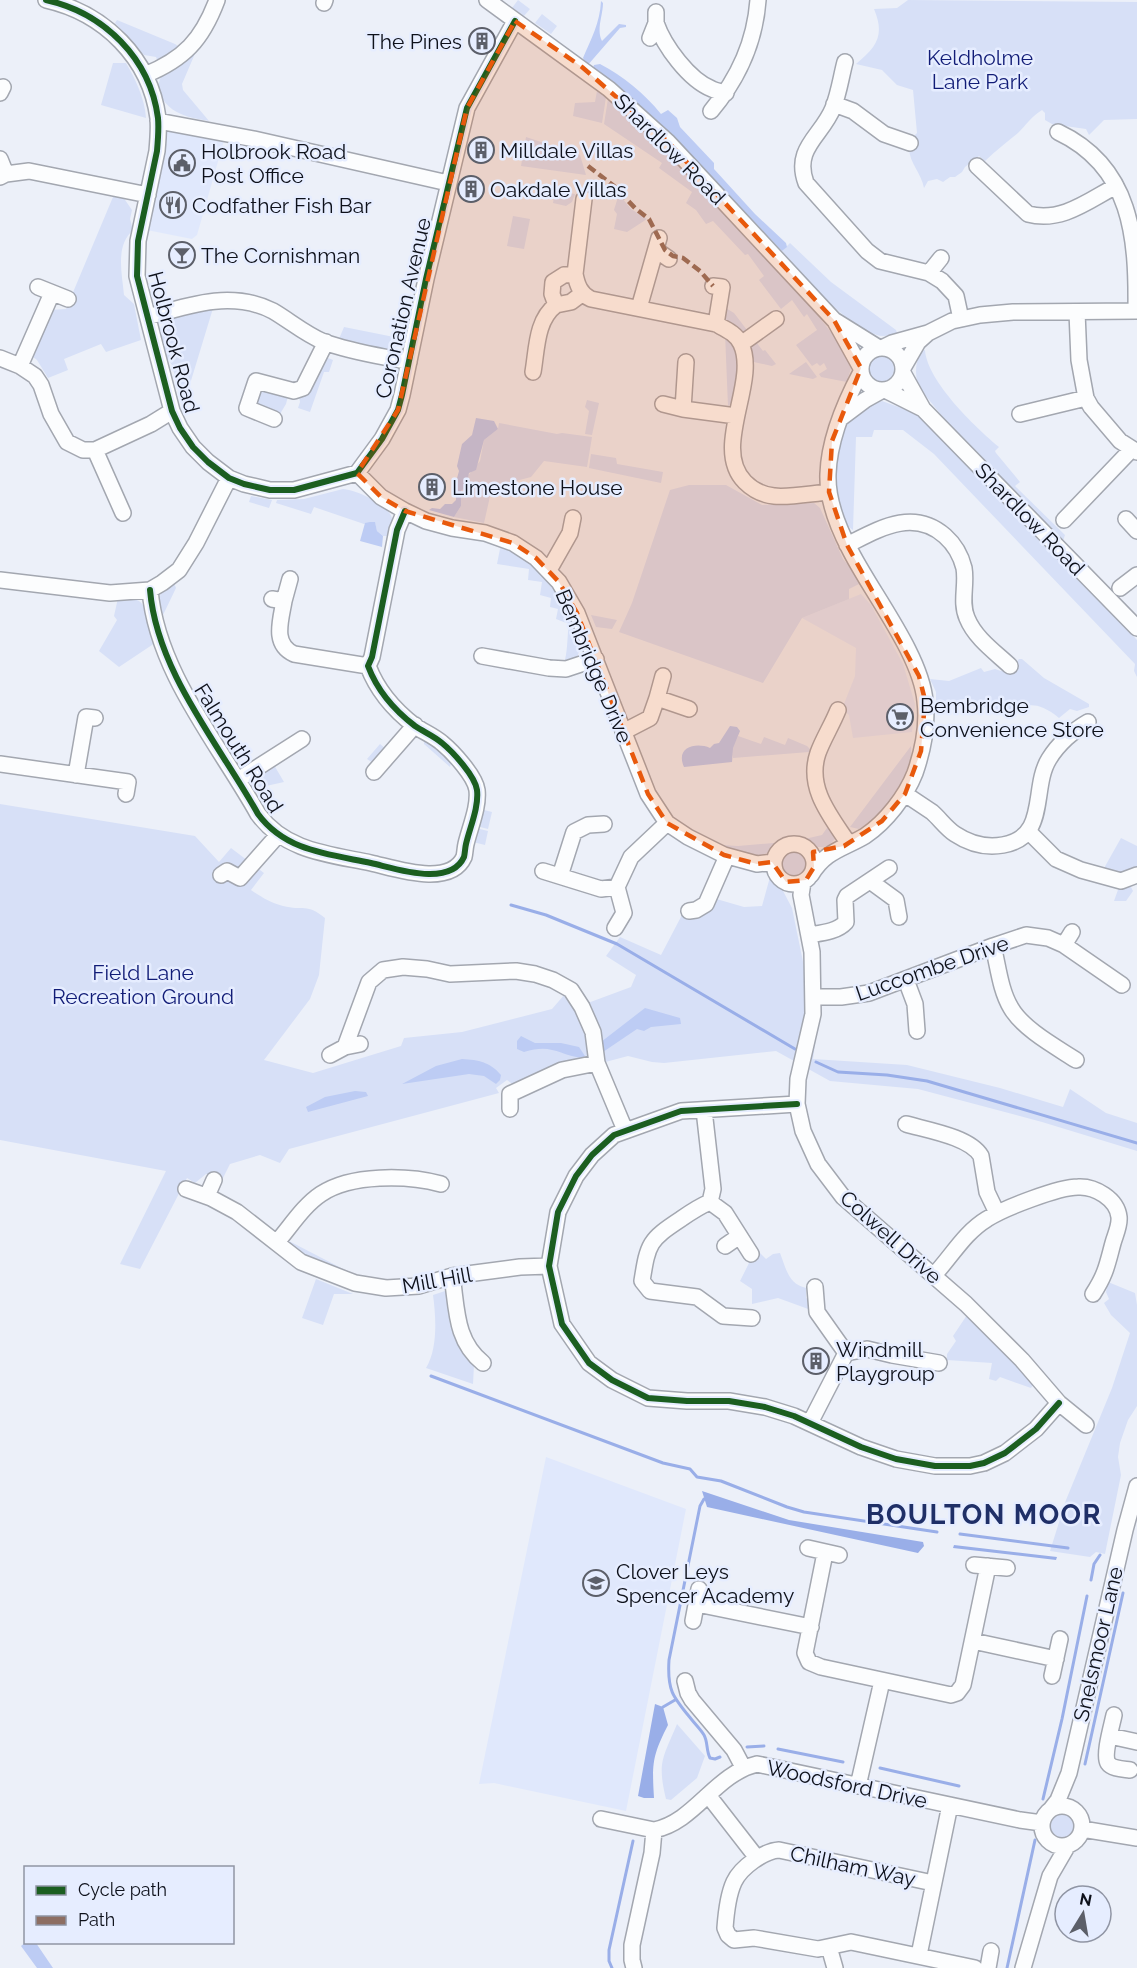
<svg xmlns="http://www.w3.org/2000/svg" width="1137" height="1968" font-family="Raleway,sans-serif">
<style>
.built{fill:#e0e8fc}
.green{fill:#d7e0f7}
.forest{fill:#bdccf4}
.water{fill:#99aee8}
.lines{fill:none;stroke-linecap:round;stroke-linejoin:round}
.stream{stroke:#99aee8;stroke-width:3}
.minor-casing{stroke:#a3a7b0;stroke-width:18}
.minor{stroke:#fcfdfe;stroke-width:15}
.quiet{stroke:#8d6e63;stroke-width:4.5;stroke-dasharray:9 4.5;stroke-linecap:butt}
.cycleway-casing{stroke:#e6edff;stroke-width:10}
.cycleway{stroke:#1b5e20;stroke-width:6}
.marked{fill:#e8590c;fill-opacity:0.2;stroke:#e8590c;stroke-width:4.5;stroke-dasharray:12 8;stroke-linejoin:round}
.labels{text-anchor:middle;dominant-baseline:central;stroke-width:5;stroke-linejoin:round;paint-order:stroke}
.poi-label{font-size:21px;fill:#0e111b;stroke:#e6edff;text-anchor:start}
.park-label{font-size:21px;fill:#111c77;stroke:#e6edff}
.street-label{font-size:21px;fill:#0e111b;stroke:#e6edff}
.district-label{font-size:27px;font-weight:bold;letter-spacing:1.5px;fill:#1f2f67;stroke:#e6edff}
</style>
<rect width="100%" height="100%" fill="#ecf0f9"/>
<path class="built" d="M166,125L225,137L197,235L192,239L147,230Z
M861,594L871,605L903,664L915,704L912,732L853,738L849,715L842,709L855,676L856,648L802,618Z
M546,1457L686,1509L626,1811L494,1783L479,1784Z"/>
<path class="green" d="M518,0L530,9L524,16L512,8Z
M908,0L1137,2V119L1104,120L1089,135L1086,129L1065,126L1059,128L1045,120V113L1042,110C1032,116 1026,125 1018,133C1007,142 995,151 985,161L979,156L965,167L962,172L955,177H950L943,182L937,179L928,181L924,188C921,169 897,152 917,133L913,90L897,85L882,70L856,64C877,47 885,35 874,9L897,8Z
M542,14L557,26L551,34L535,23Z
M117,20L175,44L181,48L158,62L156,57L144,55L115,23Z
M200,42L182,84L183,90L209,121C200,119 189,118 181,114C164,107 152,89 163,73C171,61 188,51 200,42Z
M113,63H126C135,78 145,99 146,118L101,105Z
M597,91L606,97L602,123L573,116L575,103L595,102Z
M608,99L649,132L779,266L841,345L850,362L851,368L847,382L821,377L819,374L827,369L824,363L820,366L817,363L812,366L796,345L817,330L807,314L804,317L792,300L781,309L759,280L764,276L748,254L745,255L713,221L706,224L696,210L686,203L692,192L659,168L662,163L604,124Z
M526,137L580,155L586,175L521,166Z
M555,191L575,194L572,202L566,206L553,203Z
M113,197H123L132,210L130,219L133,230C115,246 122,273 124,295L134,304L141,340L106,352L101,344L64,359L68,370L48,378L37,360L28,353L50,310L66,309Z
M618,197L622,198L631,209L647,219L627,232L614,229L617,214L614,210Z
M513,216L530,219L524,249L507,246Z
M790,243L831,282L896,330L897,333C893,334 887,336 883,336C851,334 803,274 782,251Z
M214,305L183,407L172,365L165,356L159,330L170,315Z
M724,307L734,313L750,334L744,339L734,325L722,319Z
M301,319C313,327 325,335 339,339L344,327L404,339L403,343L387,352L343,345L297,322Z
M725,333C745,359 738,372 733,402L728,406Z
M753,338L763,351L765,350L776,364L772,366L749,361L748,348Z
M925,350C927,381 975,427 999,447L995,451L996,453L1020,482L1015,486L1065,535L1063,541L950,426L921,390C914,378 915,365 920,352Z
M868 369a13 13 0 1 1 26 0a13 13 0 1 1-26 0Z
M328,358L333,360L329,372H324L310,412L286,404L280,414L261,407L257,403L256,398L260,390L288,396L286,404L298,408L300,402L299,396L322,361Z
M806,362L817,377L813,379L789,374Z
M587,400L599,403L592,435L585,434L589,411L585,407Z
M882,401L915,413L936,430L1137,640V677L1134,671L1135,664L934,454L903,430H874L872,437H856L853,530C829,516 832,445 846,424C853,414 871,405 882,401Z
M499,423L557,434L562,433L592,437L587,467L544,461L531,477L496,486L491,492L484,523L454,517L461,506C460,496 460,492 467,483V477L480,461L484,440L498,429Z
M591,454L616,458L617,464L663,472L661,483L589,468Z
M689,485H726L762,505L814,503L820,508L843,559L847,564L839,545L870,599L859,584L849,589V599L802,618L763,683L619,632L632,603L670,490Z
M343,489C356,490 388,504 392,518C394,528 390,538 386,547L387,536H383L377,531L375,523L364,524L314,507L311,514L276,503L277,500L304,499Z
M251,496L272,500L269,508L249,502Z
M501,544C528,558 553,577 566,605C572,618 575,633 582,645L577,657L565,660C568,647 567,636 569,624L556,619L558,609L550,607L551,598L540,595L542,582L528,580L529,569L497,564Z
M174,583L176,588L163,615L159,600L161,592Z
M118,598C124,598 132,597 137,600C148,604 152,632 155,643L119,667L99,651L117,620L114,616Z
M591,615L617,620L612,629L596,627Z
M1019,659H1022L1044,678L1089,704V707L1077,711L1070,709L1059,718C1025,690 1019,718 992,711C982,708 978,699 967,699C953,699 954,711 936,709V692L930,679L949,681L981,668L984,672L995,669L1001,671L1014,665Z
M738,736L761,744L764,737L785,745L788,738L807,746L810,749L809,752L733,758L732,748Z
M424,738L451,763L450,767L424,744Z
M380,744L386,749L373,763L367,759Z
M911,746C915,782 887,811 859,829L850,827Z
M274,765L284,782L266,786L274,799L265,804L255,789L260,775Z
M0,804L195,836L219,862L231,848L264,873L251,890C261,897 271,903 283,906C303,911 307,903 325,918L319,975L310,999L264,1060L313,1073L401,1046L404,1038L462,1032L552,1009L565,994L577,1007L631,987L636,975L606,956L620,937L661,955L683,913L713,898L744,907L762,906L770,877L782,889L792,908L817,1030L813,1059L907,1065L1000,1088L1063,1107L1070,1089L1106,1113L1137,1123V1151L1042,1122L918,1089L830,1081L776,1051L664,1063L652,1062L628,1056L515,1086L507,1080L496,1088L499,1093L289,1149L280,1163L260,1155L230,1164L222,1180L206,1174L195,1183L187,1178L140,1269L120,1264L166,1171L0,1140Z
M480,809L492,812L488,829L476,826Z
M832,821L840,834L829,845L823,847H811L796,841L822,835Z
M476,828L488,831L485,845L473,842Z
M1121,838L1137,846V867C1126,879 1116,874 1103,870Z
M786,842L770,852L755,857L706,844L738,846Z
M779 864a14 14 0 1 1 28 0a14 14 0 1 1-28 0Z
M1130,885L1133,891L1126,901H1114L1119,887Z
M289,1241L347,1271L345,1273C326,1266 306,1259 290,1246Z
M760,1253L766,1259L773,1254L780,1253C786,1268 788,1284 806,1288V1298L811,1302V1310L778,1298L752,1304V1289L740,1281L750,1261Z
M316,1279L353,1294H334L323,1325L302,1318Z
M1108,1282L1135,1293L1137,1305V1406L1128,1420L1120,1443L1118,1457L1121,1475L1105,1554L1096,1552L1090,1557L1050,1551L1066,1500L1112,1388L1130,1333L1111,1315L1104,1303L1109,1299L1106,1292Z
M451,1289C455,1314 455,1346 474,1365L473,1384L426,1368C438,1348 436,1317 433,1295Z
M967,1315L988,1333L1033,1385L1031,1388L1000,1377L996,1381L989,1379L992,1363L947,1360V1354L956,1341L953,1336Z
M677,1724L705,1756L697,1778L671,1800L666,1799C657,1762 663,1758 677,1724Z
M1049 1826a13 13 0 1 1 26 0a13 13 0 1 1-26 0Z"/>
<path class="forest" d="M601,1L603,3C603,15 596,30 602,41L619,24L626,25V27L620,28L587,66L583,58C591,39 600,23 601,1Z
M600,64C623,76 645,94 661,114L668,110L677,118L680,127L714,163V169L755,214L786,243L787,247L782,251L688,152L651,116L592,71L594,65Z
M476,418L494,421L498,429L484,440L476,470L469,473L466,487L461,491V506L454,517L429,510L432,508L440,509L445,504H452L456,500V482L459,471L457,466L462,444L472,435Z
M370,522H375L377,531L383,536L382,547L360,541L365,523Z
M730,726L737,727L740,731L733,748L732,762L684,767C675,747 696,742 710,748L714,744L719,743Z
M645,1008L680,1018L681,1024L651,1027L644,1031L637,1029L603,1052L601,1042Z
M521,1036L535,1043H561L579,1047L585,1056L583,1058C558,1055 552,1043 524,1052L517,1049V1041Z
M462,1059C479,1060 490,1062 501,1075L500,1080L496,1084L484,1076L469,1074L402,1084L436,1066Z
M355,1091L366,1092L368,1096L308,1112L306,1107L325,1097Z
M26,1942L36,1943L53,1968H37L21,1946Z"/>
<path class="water" d="M702,1491L789,1520L923,1542L924,1546L918,1553L707,1507Z
M954,1545L1057,1557L1056,1560L953,1548Z
M655,1704L663,1707L668,1725C652,1756 652,1764 654,1798H644L638,1796Z"/>
<g class="lines">
<path class="stream" d="M511,905L546,915L617,944L795,1049
M816,1062L838,1072L887,1075L927,1081L1137,1143
M431,1376L663,1463L690,1469L697,1477L721,1481L787,1507L804,1512L937,1532
M704,1499L700,1506L669,1660C667,1691 673,1697 692,1720C696,1725 701,1730 704,1735C708,1742 706,1750 710,1758L715,1759L720,1757
M960,1534L1068,1548
M1091,1580L1094,1564L1100,1555
M663,1707L675,1700
M747,1747L764,1746
M778,1749L843,1762
M1085,1764L1123,1593
M880,1768L959,1786
M1043,1799L1062,1719L1087,1596
M612,1968L609,1961V1950L633,1841
M1007,1968L1035,1840"/>
<defs>
<path id="minor" d="M46,0C104,13 150,58 158,118C159,129 158,140 157,151L138,241L137,276L172,411L180,428L193,447L208,462L229,478L244,484L270,490H294L357,473L382,439L398,410L402,395L426,279L467,108L515,21
M487,0L609,89L668,142L834,320L879,348
M324,3L325,0
M656,23C664,46 689,80 712,89C716,91 721,92 726,93
M650,38L656,23V12
M845,62C841,77 839,93 833,108C822,136 793,148 806,183L867,251L880,261L929,273L942,281L956,296L961,319
M145,75C184,59 202,40 217,0
M0,93L3,87
M834,104L853,111L884,134L910,143
M711,111C738,79 755,42 758,0
M158,121L254,139L448,183
M1058,132C1132,167 1137,238 1136,311
M0,159L6,174
M977,166L1028,214C1061,223 1088,201 1116,186
M0,177L6,174L29,171L148,195
M584,199L575,274C577,284 580,294 591,299L716,324C725,329 736,333 741,344C759,382 711,448 745,482C753,490 763,495 774,496C788,498 814,493 829,492
M656,250L669,259
M929,273L941,258
M575,274L564,275L553,282L552,294L556,305L571,302L583,293
M713,286L722,287L716,324
M38,287L68,299
M639,308L659,238
M1077,312L1079,360L1086,398L1091,407L1120,441L1137,452
M148,317C189,305 232,290 273,311C290,321 305,334 324,342C351,352 381,356 409,362
M836,323L861,368
M741,344L776,319
M882,348L892,343L928,333L952,321L980,315L1013,312L1137,311
M861 369a21 21 0 1 1 42 0a21 21 0 1 1-42 0Z
M0,358L20,366L35,376L41,385L51,414L67,442L83,450H95L151,424L172,411
M20,366L52,293
M903,368L918,342L928,333
M533,372C537,349 536,320 556,305
M903,373L923,409
M885,390L923,409L1137,628
M663,404L683,409L736,416
M683,409L686,362
M1020,414L1086,398
M841,418L865,400L883,390
M274,419L247,408L256,381L294,391L303,388L326,342
M95,450L123,513
M357,473L381,497L405,511L426,521L452,528L485,533L513,543L536,558L559,582L577,613L648,794L667,823L688,837L724,855L757,864L774,862
M1126,519L1137,531
M1064,520L1132,449
M847,545C879,529 913,508 945,536C954,544 961,556 964,568C967,585 960,602 967,618C975,638 995,652 1010,666
M549,570L570,533L573,518
M0,580L110,593L150,590L162,583L179,570L196,543L229,478
M1120,588L1137,575
M150,590C157,672 219,744 258,814C285,851 328,854 371,863C394,868 450,888 464,857C465,853 465,848 466,844C470,827 479,807 477,790C475,776 453,752 442,743C434,736 424,732 415,726C394,710 377,690 368,666L372,657L397,530L405,511
M272,599L284,601L290,579
M284,601C281,620 272,644 294,654L368,666
M482,656L549,668L566,669L596,659
M657,698L663,676
M838,710C832,725 823,739 818,753C806,788 831,817 849,844
M623,732L650,718L657,698L689,709
M0,764L128,782L126,794
M374,772L415,725
M76,775L86,717L95,718
M238,780L302,739
M905,794C914,800 923,806 932,812C940,819 946,828 955,834C970,844 986,848 1003,845C1049,837 1031,788 1049,759C1058,744 1074,730 1088,722
M1028,831L1056,859L1081,870L1121,881L1137,875
M774 864a20 20 0 1 1 40 0a20 20 0 1 1-40 0Z
M543,871L601,889L617,887
M221,875L227,871L240,878L278,835
M811,875C825,851 843,849 865,836C886,822 906,796 915,773C923,750 928,725 925,701C921,654 870,591 849,548C837,525 827,500 828,474C829,440 845,402 861,372
M560,876L574,832L588,825L604,824
M870,881L896,900L899,917
M803,882L801,895L812,952L813,1014L798,1079L797,1104L803,1131L818,1164L843,1197L966,1304L1022,1360L1059,1403L1086,1425
M689,911L696,910L706,904L727,856
M615,928L624,913L617,887L631,857L667,823
M809,935C821,933 837,932 846,922L845,900L847,896L889,868
M1064,945L1072,932
M993,946C998,965 1000,990 1011,1008C1023,1029 1056,1047 1076,1060
M906,980L915,1004L917,1031
M813,997H841L869,993L993,946L1026,935L1048,938L1064,945L1122,985
M345,1047L369,982L383,970L403,967L427,969L450,974L516,971L535,974L553,980L571,990L582,1007L593,1032L597,1063L625,1130
M330,1055L345,1047L360,1044
M797,1104L681,1111L614,1135L592,1155L576,1176L558,1212L549,1266L562,1324L589,1363L612,1380L648,1398L687,1401H729L765,1407L794,1416L861,1447L896,1459L935,1466H970L984,1463L1005,1453L1036,1429L1059,1403
M510,1109V1094L562,1070L597,1063
M704,1110L713,1189L710,1202C698,1207 691,1212 681,1219C649,1240 648,1243 642,1281L650,1291L697,1297L723,1316L752,1318
M906,1124C927,1130 970,1137 981,1156L987,1192L997,1213
M186,1189L211,1198L237,1212L301,1262L355,1283L386,1288L419,1286L452,1276L520,1267L549,1266
M207,1196L214,1180
M710,1202L725,1213L751,1254
M277,1242C291,1226 303,1206 321,1194C351,1174 407,1175 441,1184
M725,1246L738,1237
M934,1275C952,1256 964,1233 987,1219C1004,1208 1059,1187 1078,1187C1095,1186 1117,1199 1119,1217C1120,1226 1115,1235 1113,1243C1107,1265 1106,1274 1093,1294
M452,1276C457,1308 455,1341 483,1363
M815,1287L817,1312L846,1353
M810,1423L846,1353L867,1349L892,1355L939,1363
M808,1548L839,1555
M825,1553L805,1653L809,1662L821,1667L951,1695L957,1693L963,1685L988,1566
M974,1565L1007,1568
M697,1604L811,1627
M693,1621L699,1589
M973,1641L1056,1659
M1052,1676L1060,1639
M685,1681L688,1693L692,1700L734,1750L743,1767
M1114,1715C1112,1725 1103,1755 1108,1763C1112,1769 1124,1769 1130,1770
M1110,1736L1137,1742
M858,1786L882,1681
M708,1795L757,1858
M1042 1826a20 20 0 1 1 40 0a20 20 0 1 1-40 0Z
M1051,1809L1058,1800L1069,1773L1125,1530L1137,1486
M601,1819L654,1830C695,1822 715,1774 757,1764L1020,1820L1042,1823
M1082,1829L1137,1838
M933,1883L779,1850C764,1851 741,1867 734,1882C728,1895 726,1914 725,1928L728,1935L734,1940L754,1938L818,1949L851,1942L975,1968
M829,1947L835,1968
M919,1955L950,1805
M634,1968L632,1960V1945L652,1853L654,1830
M988,1968L991,1951
M1023,1968L1050,1876L1068,1845"/>
</defs>
<use href="#minor" class="minor-casing"/>
<use href="#minor" class="minor"/>
<path class="quiet" d="M588,166L614,186L635,208L649,219L665,250L673,256L683,258L700,271L713,286"/>
<defs>
<path id="cycleway" d="M46,0C104,13 150,58 158,118C159,129 158,140 157,151L138,241L137,276L172,411L180,428L193,447L208,462L229,478L244,484L270,490H294L357,473L382,439L398,410L402,395L426,279L467,108L515,21
M150,590C157,672 219,744 258,814C285,851 328,854 371,863C394,868 450,888 464,857C465,853 465,848 466,844C470,827 479,807 477,790C475,776 453,752 442,743C434,736 424,732 415,726C394,710 377,690 368,666L372,657L397,530L405,511
M797,1104L681,1111L614,1135L592,1155L576,1176L558,1212L549,1266L562,1324L589,1363L612,1380L648,1398L687,1401H729L765,1407L794,1416L861,1447L896,1459L935,1466H970L984,1463L1005,1453L1036,1429L1059,1403"/>
</defs>
<use href="#cycleway" class="cycleway-casing"/>
<use href="#cycleway" class="cycleway"/>
</g>
<path class="marked" d="M515,21L582,67L668,142L834,320L861,368L832,441L829,492L847,545L919,676L925,700L921,751L905,794L882,821L844,846L813,852L814,867L806,880L786,882L772,862L757,864L724,855L667,823L648,794L577,613L559,582L536,558L513,543L405,511L381,497L357,473L398,410L467,108Z"/>
<defs>
<symbol id="building-ring" viewBox="-11 -11 22 22"><circle r="9.5" fill="#e6edff" stroke="#5c5f69" stroke-width="1.5"/><path d="M-4-6H4V6H1V3H-1V6H-4ZM-2.5-4.3h1.7v1.8h-1.7ZM.8-4.3h1.7v1.8H.8ZM-2.5-1h1.7V.8h-1.7ZM.8-1h1.7V.8H.8Z" fill="#5c5f69"/></symbol>
<symbol id="civic-ring" viewBox="-11 -11 22 22"><circle r="9.5" fill="#e6edff" stroke="#5c5f69" stroke-width="1.5"/><path d="M-.6-6.5H3V-4.5H.6V-3L4-1V1h2V6H-6V1h2V-1L-.6-3ZM-1.2 2.5V6h2.4V2.5Z" fill="#5c5f69"/></symbol>
<symbol id="restaurant-ring" viewBox="-11 -11 22 22"><circle r="9.5" fill="#e6edff" stroke="#5c5f69" stroke-width="1.5"/><path d="M-5-6h1v4h1v-4h1v4h1v-4h1v5L-1.5 .5V6h-2V.5L-5-1ZM5-6V6H3V1.5H1.5Q1.5-4 5-6Z" fill="#5c5f69"/></symbol>
<symbol id="bar-ring" viewBox="-11 -11 22 22"><circle r="9.5" fill="#e6edff" stroke="#5c5f69" stroke-width="1.5"/><path d="M-6-5H6L.8 .8V4.5H3.5V6h-7V4.5H-.8V.8Z" fill="#5c5f69"/></symbol>
<symbol id="supermarket-ring" viewBox="-11 -11 22 22"><circle r="9.5" fill="#e6edff" stroke="#5c5f69" stroke-width="1.5"/><path d="M-6-5.5h2.5l.6 2H6L4.5 2H-2.5L-4.4-4H-6ZM-1.5 3.2a1.3 1.3 0 1 0 .1 0ZM3 3.2a1.3 1.3 0 1 0 .1 0Z" fill="#5c5f69"/></symbol>
<symbol id="school-ring" viewBox="-11 -11 22 22"><circle r="9.5" fill="#e6edff" stroke="#5c5f69" stroke-width="1.5"/><path d="M0-5L7-2L0 1L-7-2ZM-4 1L0 2.5L4 1V4Q0 6-4 4Z" fill="#5c5f69"/></symbol>
</defs>
<g fill-rule="evenodd">
<use href="#building-ring" x="467" y="26" width="30" height="30"/>
<use href="#building-ring" x="466" y="135" width="30" height="30"/>
<use href="#civic-ring" x="167" y="148" width="30" height="30"/>
<use href="#building-ring" x="456" y="174" width="30" height="30"/>
<use href="#restaurant-ring" x="158" y="190" width="30" height="30"/>
<use href="#bar-ring" x="167" y="240" width="30" height="30"/>
<use href="#building-ring" x="417" y="472" width="30" height="30"/>
<use href="#supermarket-ring" x="885" y="702" width="30" height="30"/>
<use href="#building-ring" x="801" y="1346" width="30" height="30"/>
<use href="#school-ring" x="581" y="1568" width="30" height="30"/>
</g>
<g class="labels">
<g class="poi-label">
<text x="462" y="41" text-anchor="end">The Pines</text>
<text x="500" y="150">Milldale Villas</text>
<text x="201" y="151">Holbrook Road<tspan x="201" dy="24">Post Office</tspan></text>
<text x="490" y="189">Oakdale Villas</text>
<text x="192" y="205">Codfather Fish Bar</text>
<text x="201" y="255">The Cornishman</text>
<text x="452" y="487">Limestone House</text>
<text x="920" y="705">Bembridge<tspan x="920" dy="24">Convenience Store</tspan></text>
<text x="836" y="1349">Windmill<tspan x="836" dy="24">Playgroup</tspan></text>
<text x="616" y="1571">Clover Leys<tspan x="616" dy="24">Spencer Academy</tspan></text>
</g>
<g class="park-label">
<text x="980" y="57">Keldholme<tspan x="980" dy="24">Lane Park</tspan></text>
<text x="143" y="972">Field Lane<tspan x="143" dy="24">Recreation Ground</tspan></text>
</g>
<g class="street-label">
<text transform="translate(670 149) rotate(45)">Shardlow Road</text>
<text transform="translate(403 308) rotate(-77)">Coronation Avenue</text>
<text transform="translate(174 342) rotate(75)">Holbrook Road</text>
<text transform="translate(1030 519) rotate(46)">Shardlow Road</text>
<text transform="translate(594 666) rotate(67)">Bembridge Drive</text>
<text transform="translate(239 748) rotate(58)">Falmouth Road</text>
<text transform="translate(932 968) rotate(-19)">Luccombe Drive</text>
<text transform="translate(891 1237) rotate(42)">Colwell Drive</text>
<text transform="translate(437 1280) rotate(-10)">Mill Hill</text>
<text transform="translate(1098 1644) rotate(-77)">Snelsmoor Lane</text>
<text transform="translate(847 1784) rotate(12)">Woodsford Drive</text>
<text transform="translate(853 1866) rotate(12)">Chilham Way</text>
</g>
<g class="district-label">
<text x="984" y="1514">BOULTON MOOR</text>
</g>
</g>
<rect x="24" y="1866" width="210" height="78" fill="#e6edff" stroke="#9095a4" stroke-width="1.5"/>
<rect x="36" y="1886" width="30" height="9" fill="#1b5e20" stroke="#9095a4" stroke-width="1.5"/>
<text x="78" y="1896" font-size="18" fill="#0e111b">Cycle path</text>
<rect x="36" y="1916" width="30" height="9" fill="#8d6e63" stroke="#9095a4" stroke-width="1.5"/>
<text x="78" y="1926" font-size="18" fill="#0e111b">Path</text>
<g transform="translate(1083 1914) rotate(11)"><circle r="28" fill="#e6edff" stroke="#9095a4" stroke-width="1.5"/>
<path d="M0-4.5L10 22L0 15L-10 22Z" fill="#5c5f69"/>
<text y="-9" font-size="16" font-weight="bold" text-anchor="middle" fill="#0e111b">N</text>
</g>
</svg>
